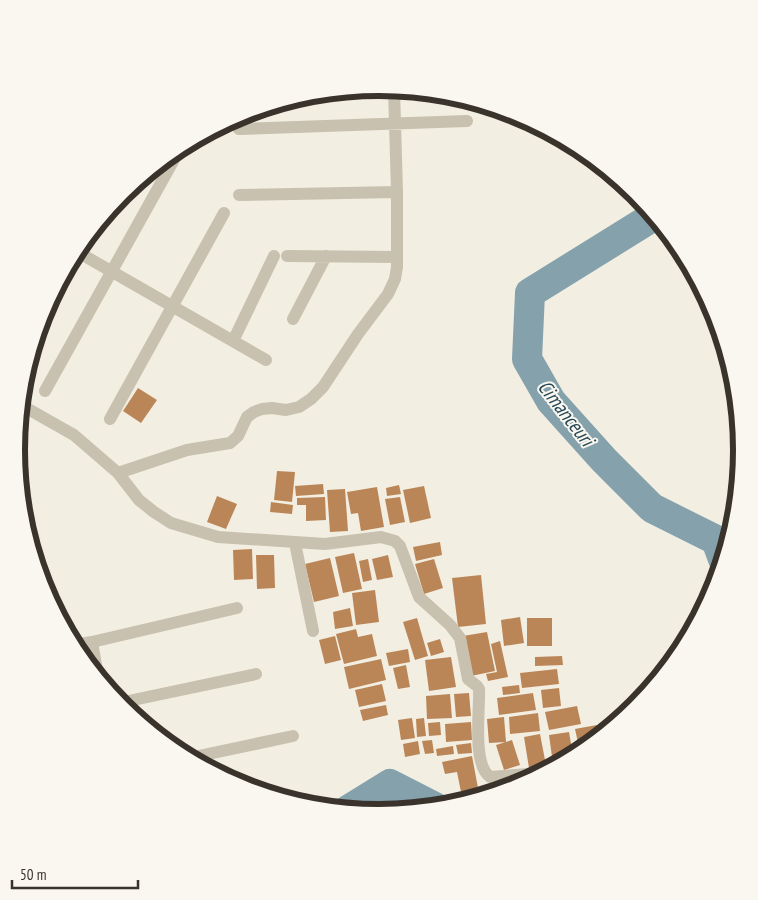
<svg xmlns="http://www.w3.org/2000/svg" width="758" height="900" font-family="'PT Sans Narrow',sans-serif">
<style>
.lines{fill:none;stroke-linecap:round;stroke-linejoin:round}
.river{stroke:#84a1ac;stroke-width:30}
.building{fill:#bb8657}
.minor{stroke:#c9c1af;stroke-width:12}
.labels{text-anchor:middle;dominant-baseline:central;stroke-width:4;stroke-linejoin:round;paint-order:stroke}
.water-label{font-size:20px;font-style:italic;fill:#254857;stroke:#f9f7ef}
.rim{fill:none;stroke:#39332c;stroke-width:6}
</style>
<rect width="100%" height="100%" fill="#f2eee2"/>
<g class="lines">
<path class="river" d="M654,216L530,293L527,359L551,401L604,460L652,508L716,540L723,559
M348,810L390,784L435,807"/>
</g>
<path class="building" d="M138,388L157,400L141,423L123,411Z
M277,471L295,472L292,502L274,500Z
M323,484L324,494L296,496L295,486Z
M399,485L401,494L387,496L386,488Z
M424,486L431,518L410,523L403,490Z
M377,487L384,527L361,531L358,513L351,514L347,492Z
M345,489L348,531L330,532L327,490Z
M217,496L237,504L226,529L207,522Z
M325,497L326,520L306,521V505H297V498Z
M400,497L405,522L390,525L385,499Z
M271,502L293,505L292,514L270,512Z
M440,542L442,555L416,561L413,547Z
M252,549L253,579L234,580L233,550Z
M354,553L362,589L343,593L335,557Z
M256,555H274L275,588L257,589Z
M388,555L393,577L377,580L372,559Z
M330,558L339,596L314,602L305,564Z
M368,559L372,580L363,582L359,561Z
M434,559L443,588L424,594L415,564Z
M481,575L486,624L458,627L452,578Z
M375,590L379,622L356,625L352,593Z
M350,608L353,626L335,629L333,612Z
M520,617L524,643L504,646L501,620Z
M417,618L428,656L415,660L403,622Z
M527,618H552V646H527Z
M356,629L358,637L372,634L377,656L344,664L336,634Z
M487,632L495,671L471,676L463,636Z
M335,636L341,660L325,664L319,640Z
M440,639L444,652L431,656L427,643Z
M500,641L508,677L488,681L486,674L497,672L491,644Z
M408,649L410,662L389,666L386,653Z
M562,656L563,665L535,666V657Z
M451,657L456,687L429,691L425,660Z
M381,659L386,680L349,689L344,667Z
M406,665L410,687L398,689L393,668Z
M557,669L559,684L522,688L520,673Z
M382,684L386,701L359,707L355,690Z
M519,685L520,693L503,695L502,687Z
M559,688L561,706L543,708L541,690Z
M469,693L471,716L456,717L454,694Z
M533,693L536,710L499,715L497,698Z
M450,694L452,718L427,719L426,696Z
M386,705L388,715L363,721L360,710Z
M577,706L581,724L549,730L545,712Z
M538,713L540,731L510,734L509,717Z
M504,717L506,742L489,743L487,719Z
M412,718L415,738L401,740L398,720Z
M424,718L426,736L417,737L416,719Z
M440,722L441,735L429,736L428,723Z
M471,722L472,740L446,742L445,724Z
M597,725L599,736L580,752L575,729Z
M569,732L573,755L560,763L553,764L549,735Z
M540,734L546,765L529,768L524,737Z
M432,740L434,753L425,754L422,741Z
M512,740L520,765L504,770L496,745Z
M418,741L420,754L405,757L403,744Z
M471,743L472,753L458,754L456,745Z
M453,746L454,754L437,756L436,749Z
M472,756L478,788L461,792L457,772L445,774L442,762Z
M529,779L518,785L497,792L496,782Z"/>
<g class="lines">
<path class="minor" d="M239,129L467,121
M239,195L397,192
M76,251L266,360
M287,256L397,257
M293,319L326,256
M233,341L274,256
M45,391L181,147
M21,405L74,435L118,473L139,500L154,512L171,523L218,537L325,544L381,537L395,541L400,546L419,597L450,625L460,638L468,679L477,686L479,689C480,710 472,764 490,777L541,773
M110,419L224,213
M118,473L187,450L230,443L238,436L247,417L254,412L262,409L272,408L286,410L299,407L311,399L323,387L358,334L388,294L395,279L397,267V192L394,89
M295,543L313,631
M92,642L237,608
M74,645L92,642L98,676
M119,703L256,674
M189,758L293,736"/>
</g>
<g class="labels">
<g class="water-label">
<text transform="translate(566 413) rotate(52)">Cimanceuri</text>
</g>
</g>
<path d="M0 0H758V900H0ZM25 450a354 354 0 1 1 708 0a354 354 0 1 1-708 0Z" fill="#f9f7ef" fill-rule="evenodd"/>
<path class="rim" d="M25 450a354 354 0 1 1 708 0a354 354 0 1 1-708 0Z"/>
<path d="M12 880v8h126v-8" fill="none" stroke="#39332c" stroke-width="2.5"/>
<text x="20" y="880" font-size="15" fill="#39332c" stroke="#f9f7ef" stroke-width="4" paint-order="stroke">50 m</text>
</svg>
